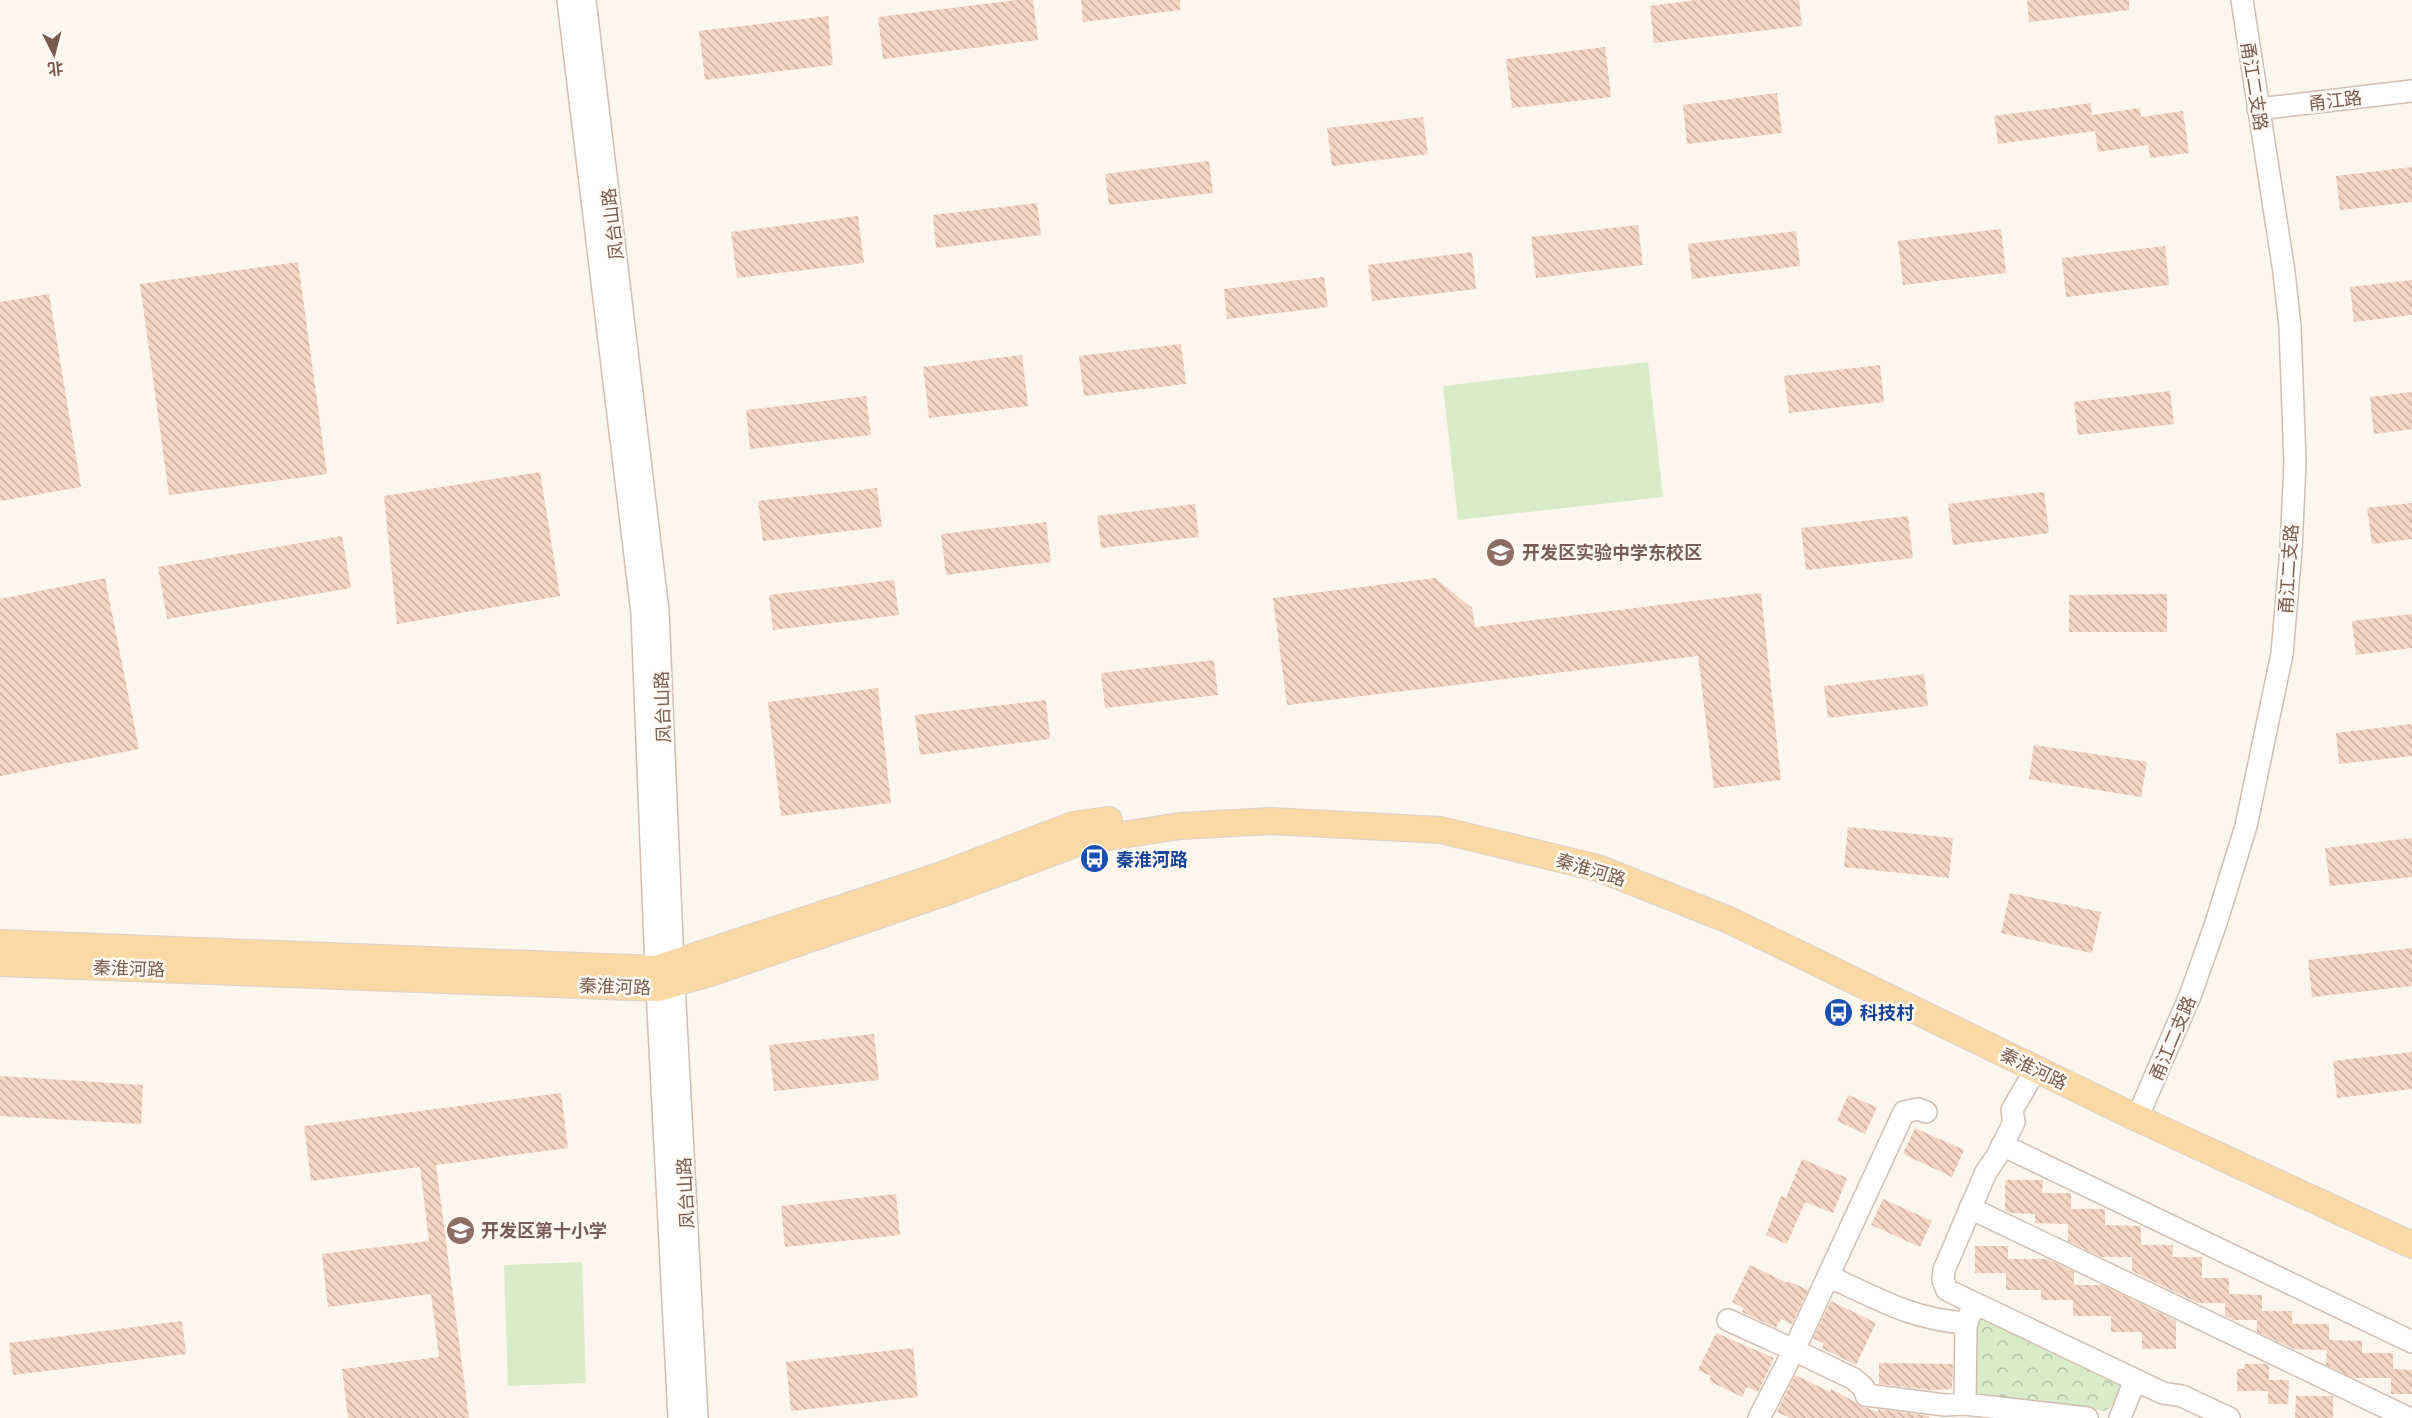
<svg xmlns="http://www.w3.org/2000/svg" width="2412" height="1418" font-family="Lato,'Noto Sans SC',sans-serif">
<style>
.park{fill:url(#park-crowns)}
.pitch{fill:#d8ecc9}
.building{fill:url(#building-back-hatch)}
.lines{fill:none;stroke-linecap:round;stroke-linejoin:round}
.minor-casing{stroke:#d1beb0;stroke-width:24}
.major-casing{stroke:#dad1cd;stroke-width:28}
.minor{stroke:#fff;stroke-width:21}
.major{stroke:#fbd9a5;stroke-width:26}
.labels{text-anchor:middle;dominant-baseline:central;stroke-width:5;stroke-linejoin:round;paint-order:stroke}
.street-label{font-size:18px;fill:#7a5c4d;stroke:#fffaf3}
.education-label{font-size:18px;font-weight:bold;fill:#785e54;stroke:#fffaf3;text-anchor:start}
.transit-label{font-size:18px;font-weight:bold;fill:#164399;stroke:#fffaf3;text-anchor:start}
</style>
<defs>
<pattern id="park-crowns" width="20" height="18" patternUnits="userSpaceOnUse" patternTransform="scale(1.5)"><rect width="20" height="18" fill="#d8ecc9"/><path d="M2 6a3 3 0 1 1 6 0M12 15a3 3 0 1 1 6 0" fill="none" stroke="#b4c2a5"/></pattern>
<pattern id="building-back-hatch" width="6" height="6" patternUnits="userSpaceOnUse" patternTransform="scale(1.5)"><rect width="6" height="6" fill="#f3d5c3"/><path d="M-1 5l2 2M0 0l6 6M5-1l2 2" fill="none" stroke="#cab0a1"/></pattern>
</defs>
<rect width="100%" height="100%" fill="#fdf6ec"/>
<path class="park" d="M1978,1316L2121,1383L2114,1403L2106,1411L1971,1398L1972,1327Z"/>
<path class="pitch" d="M1648,362L1663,497L1458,520L1443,386Z
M582,1262L586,1383L508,1386L504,1265Z"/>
<path class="building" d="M1018,0H1033L1038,40L883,59L878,17Z
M1081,0H1180V10L1083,22Z
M1696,0H1799L1802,26L1654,43L1650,6Z
M2027,0H2129V10L2029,22Z
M828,16L833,65L705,80L699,31Z
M1605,47L1611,97L1512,108L1506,59Z
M1777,93L1782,133L1687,144L1683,105Z
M2091,103L2092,115L2140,108L2141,117L2183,111L2189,153L2150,158L2148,145L2098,152L2095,131L1998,144L1994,116Z
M1423,117L1428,154L1332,166L1327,128Z
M1209,161L1213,193L1109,205L1105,174Z
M2412,167V202L2340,210L2336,176Z
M1037,203L1041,235L936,248L933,215Z
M858,216L864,263L737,278L731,232Z
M1638,225L1643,265L1536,278L1531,237Z
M2001,229L2006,273L1903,285L1898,241Z
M1796,231L1800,266L1692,279L1688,244Z
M2165,246L2169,285L2066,297L2062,258Z
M1472,252L1476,289L1372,301L1368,265Z
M298,262L327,474L169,495L140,284Z
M1324,277L1328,307L1227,319L1224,289Z
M2412,280V315L2354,322L2350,287Z
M49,294L81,487L0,501V302Z
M1181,344L1186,384L1084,396L1079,356Z
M1022,355L1028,406L929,418L923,367Z
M1880,365L1884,402L1789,413L1784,376Z
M2170,391L2174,424L2078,435L2074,402Z
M2412,392V429L2374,434L2370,397Z
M866,396L871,435L750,449L746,410Z
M540,472L560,596L397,624L384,496Z
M877,488L882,527L763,541L758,501Z
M2044,492L2049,533L1953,545L1948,504Z
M2412,503V539L2372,544L2367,508Z
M1195,504L1199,537L1101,548L1097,516Z
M1908,516L1913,558L1806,570L1801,528Z
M1046,522L1051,562L946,575L941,534Z
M342,536L351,588L167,619L158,567Z
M105,578L139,749L0,776V599Z
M1435,578L1472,608L1475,627L1761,593L1781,780L1714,788L1698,656L1287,705L1273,598Z
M894,580L899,615L773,630L769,595Z
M2167,594V632H2069V595Z
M2412,614V648L2356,655L2352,621Z
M1214,660L1218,695L1105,708L1101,673Z
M1924,674L1928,706L1828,718L1824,686Z
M878,688L891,803L781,816L768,702Z
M1046,700L1050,739L920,755L915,715Z
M2412,724V756L2339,764L2336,733Z
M2034,745L2147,762L2141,797L2029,779Z
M1848,827L1953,838L1949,878L1844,867Z
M2412,838V877L2330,886L2325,848Z
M2010,893L2101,912L2092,953L2001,933Z
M2412,948V986L2312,997L2308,960Z
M874,1034L879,1080L774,1091L769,1045Z
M2412,1052V1089L2337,1098L2333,1061Z
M0,1076L143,1085L141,1124L0,1116Z
M561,1093L568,1148L436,1165L469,1418H348L342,1369L439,1357L431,1294L328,1307L322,1254L429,1241L420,1167L311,1181L304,1126Z
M1848,1095L1877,1107L1865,1134L1837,1121Z
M1915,1128L1964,1150L1952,1177L1903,1154Z
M1802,1159L1847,1178L1833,1213L1805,1202L1787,1244L1766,1235L1781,1196L1786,1198Z
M2005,1180H2043L2042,1193H2071V1209H2105V1225L2141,1226V1245H2173L2172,1257H2202V1278H2229V1294L2262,1295V1311H2292V1324H2329V1340L2362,1341V1353H2393V1369L2412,1370V1394H2391V1378H2353L2326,1365L2327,1350L2294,1349L2257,1332V1320H2233L2225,1316V1303H2198L2132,1271V1257H2101L2068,1241V1224L2035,1223V1214L2010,1213L2005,1210Z
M896,1194L900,1235L785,1247L781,1206Z
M1883,1199L1932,1221L1920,1247L1871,1225Z
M1975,1246H2008V1259H2047L2074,1272V1285H2102L2176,1321V1349H2142V1332H2111V1316H2073V1300H2041V1290H2006V1273H1975Z
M1750,1265L1787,1283L1788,1281L1808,1290L1792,1324L1781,1319L1776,1328L1742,1312L1744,1308L1732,1302Z
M1831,1301L1876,1323L1856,1365L1822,1348L1824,1344L1813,1338Z
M182,1321L186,1354L13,1375L9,1343Z
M1716,1333L1774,1358L1758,1392L1747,1387L1742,1397L1709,1381L1711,1376L1698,1370Z
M913,1348L918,1397L791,1411L786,1362Z
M1879,1363L1953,1364L1952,1389L1931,1390L1879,1384Z
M2244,1364H2266L2269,1366V1380H2289L2288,1404H2268V1391H2237V1369H2244Z
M1795,1375L1830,1392L1831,1389L1864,1407L1878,1412V1409L1929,1416V1418H1790L1777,1412Z
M2296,1396H2333V1418H2295Z"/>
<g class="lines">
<defs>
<path id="minor" d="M568,0L642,613L656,969L679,1418
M585,0L658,611L673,965L697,1418
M2258,109L2412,91
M2036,1069L2012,1110L2014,1122L1997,1156L1986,1172L1944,1270L1943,1280L1947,1290L2163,1393L2182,1396L2229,1418
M2137,1118L2190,996L2216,923L2246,826L2282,654L2291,549L2295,463L2290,327L2284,272L2242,0
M2002,1145L2412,1342
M1970,1208L2408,1418
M1828,1276C1876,1298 1913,1320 1966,1323
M1728,1320L1794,1350L1854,1379L1864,1388L1866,1395L1945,1405L1965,1404L2087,1418
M1965,1404L1966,1327L1971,1310
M1759,1418L1794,1350L1904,1112L1918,1109L1926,1112
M2120,1418L2135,1380"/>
<path id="major" d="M0,943L656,969L939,876L1073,825L1109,820
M0,963L658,988L713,972L952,890L1083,841L1180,826L1271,821L1440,830L1598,868L1729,920L2137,1118L2412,1245"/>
</defs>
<use href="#minor" class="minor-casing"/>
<use href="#major" class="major-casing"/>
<use href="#minor" class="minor"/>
<use href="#major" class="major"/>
</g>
<defs>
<symbol id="school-disc" viewBox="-11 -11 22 22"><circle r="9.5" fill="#8d6e63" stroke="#fffaf3"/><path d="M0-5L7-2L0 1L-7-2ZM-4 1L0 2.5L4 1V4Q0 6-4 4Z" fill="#fff"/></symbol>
<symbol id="bus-disc" viewBox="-11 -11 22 22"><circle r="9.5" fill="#1a4fb4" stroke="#fffaf3"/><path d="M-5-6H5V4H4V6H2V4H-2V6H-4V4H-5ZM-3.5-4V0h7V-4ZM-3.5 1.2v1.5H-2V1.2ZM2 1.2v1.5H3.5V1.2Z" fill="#fff"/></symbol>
</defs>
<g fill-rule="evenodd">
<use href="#school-disc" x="1484" y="536" width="33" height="33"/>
<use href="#bus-disc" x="1078" y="842" width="33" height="33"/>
<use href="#bus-disc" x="1822" y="996" width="33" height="33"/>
<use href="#school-disc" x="444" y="1214" width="33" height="33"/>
</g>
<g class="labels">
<g class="street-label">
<text transform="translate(2255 86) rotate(81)">甬江二支路</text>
<text transform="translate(2335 100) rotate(-7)">甬江路</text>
<text transform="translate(612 224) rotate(-97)">凤台山路</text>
<text transform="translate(2288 569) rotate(-86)">甬江二支路</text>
<text transform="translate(662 707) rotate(-92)">凤台山路</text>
<text transform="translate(1591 869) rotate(17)">秦淮河路</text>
<text transform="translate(129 968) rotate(2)">秦淮河路</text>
<text transform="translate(615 986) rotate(2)">秦淮河路</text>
<text transform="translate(2172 1038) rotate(-67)">甬江二支路</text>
<text transform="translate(2034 1068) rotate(26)">秦淮河路</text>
<text transform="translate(685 1193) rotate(-93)">凤台山路</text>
</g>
<g class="education-label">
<text x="1522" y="552">开发区实验中学东校区</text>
<text x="481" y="1230">开发区第十小学</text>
</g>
<g class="transit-label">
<text x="1116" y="859">秦淮河路</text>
<text x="1860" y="1012">科技村</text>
</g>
</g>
<g transform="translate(54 54) rotate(174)" stroke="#fffaf3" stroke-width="4.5" paint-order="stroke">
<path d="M0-4.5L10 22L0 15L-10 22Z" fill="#7a5c4d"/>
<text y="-9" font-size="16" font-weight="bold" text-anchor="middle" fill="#7a5c4d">北</text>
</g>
</svg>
